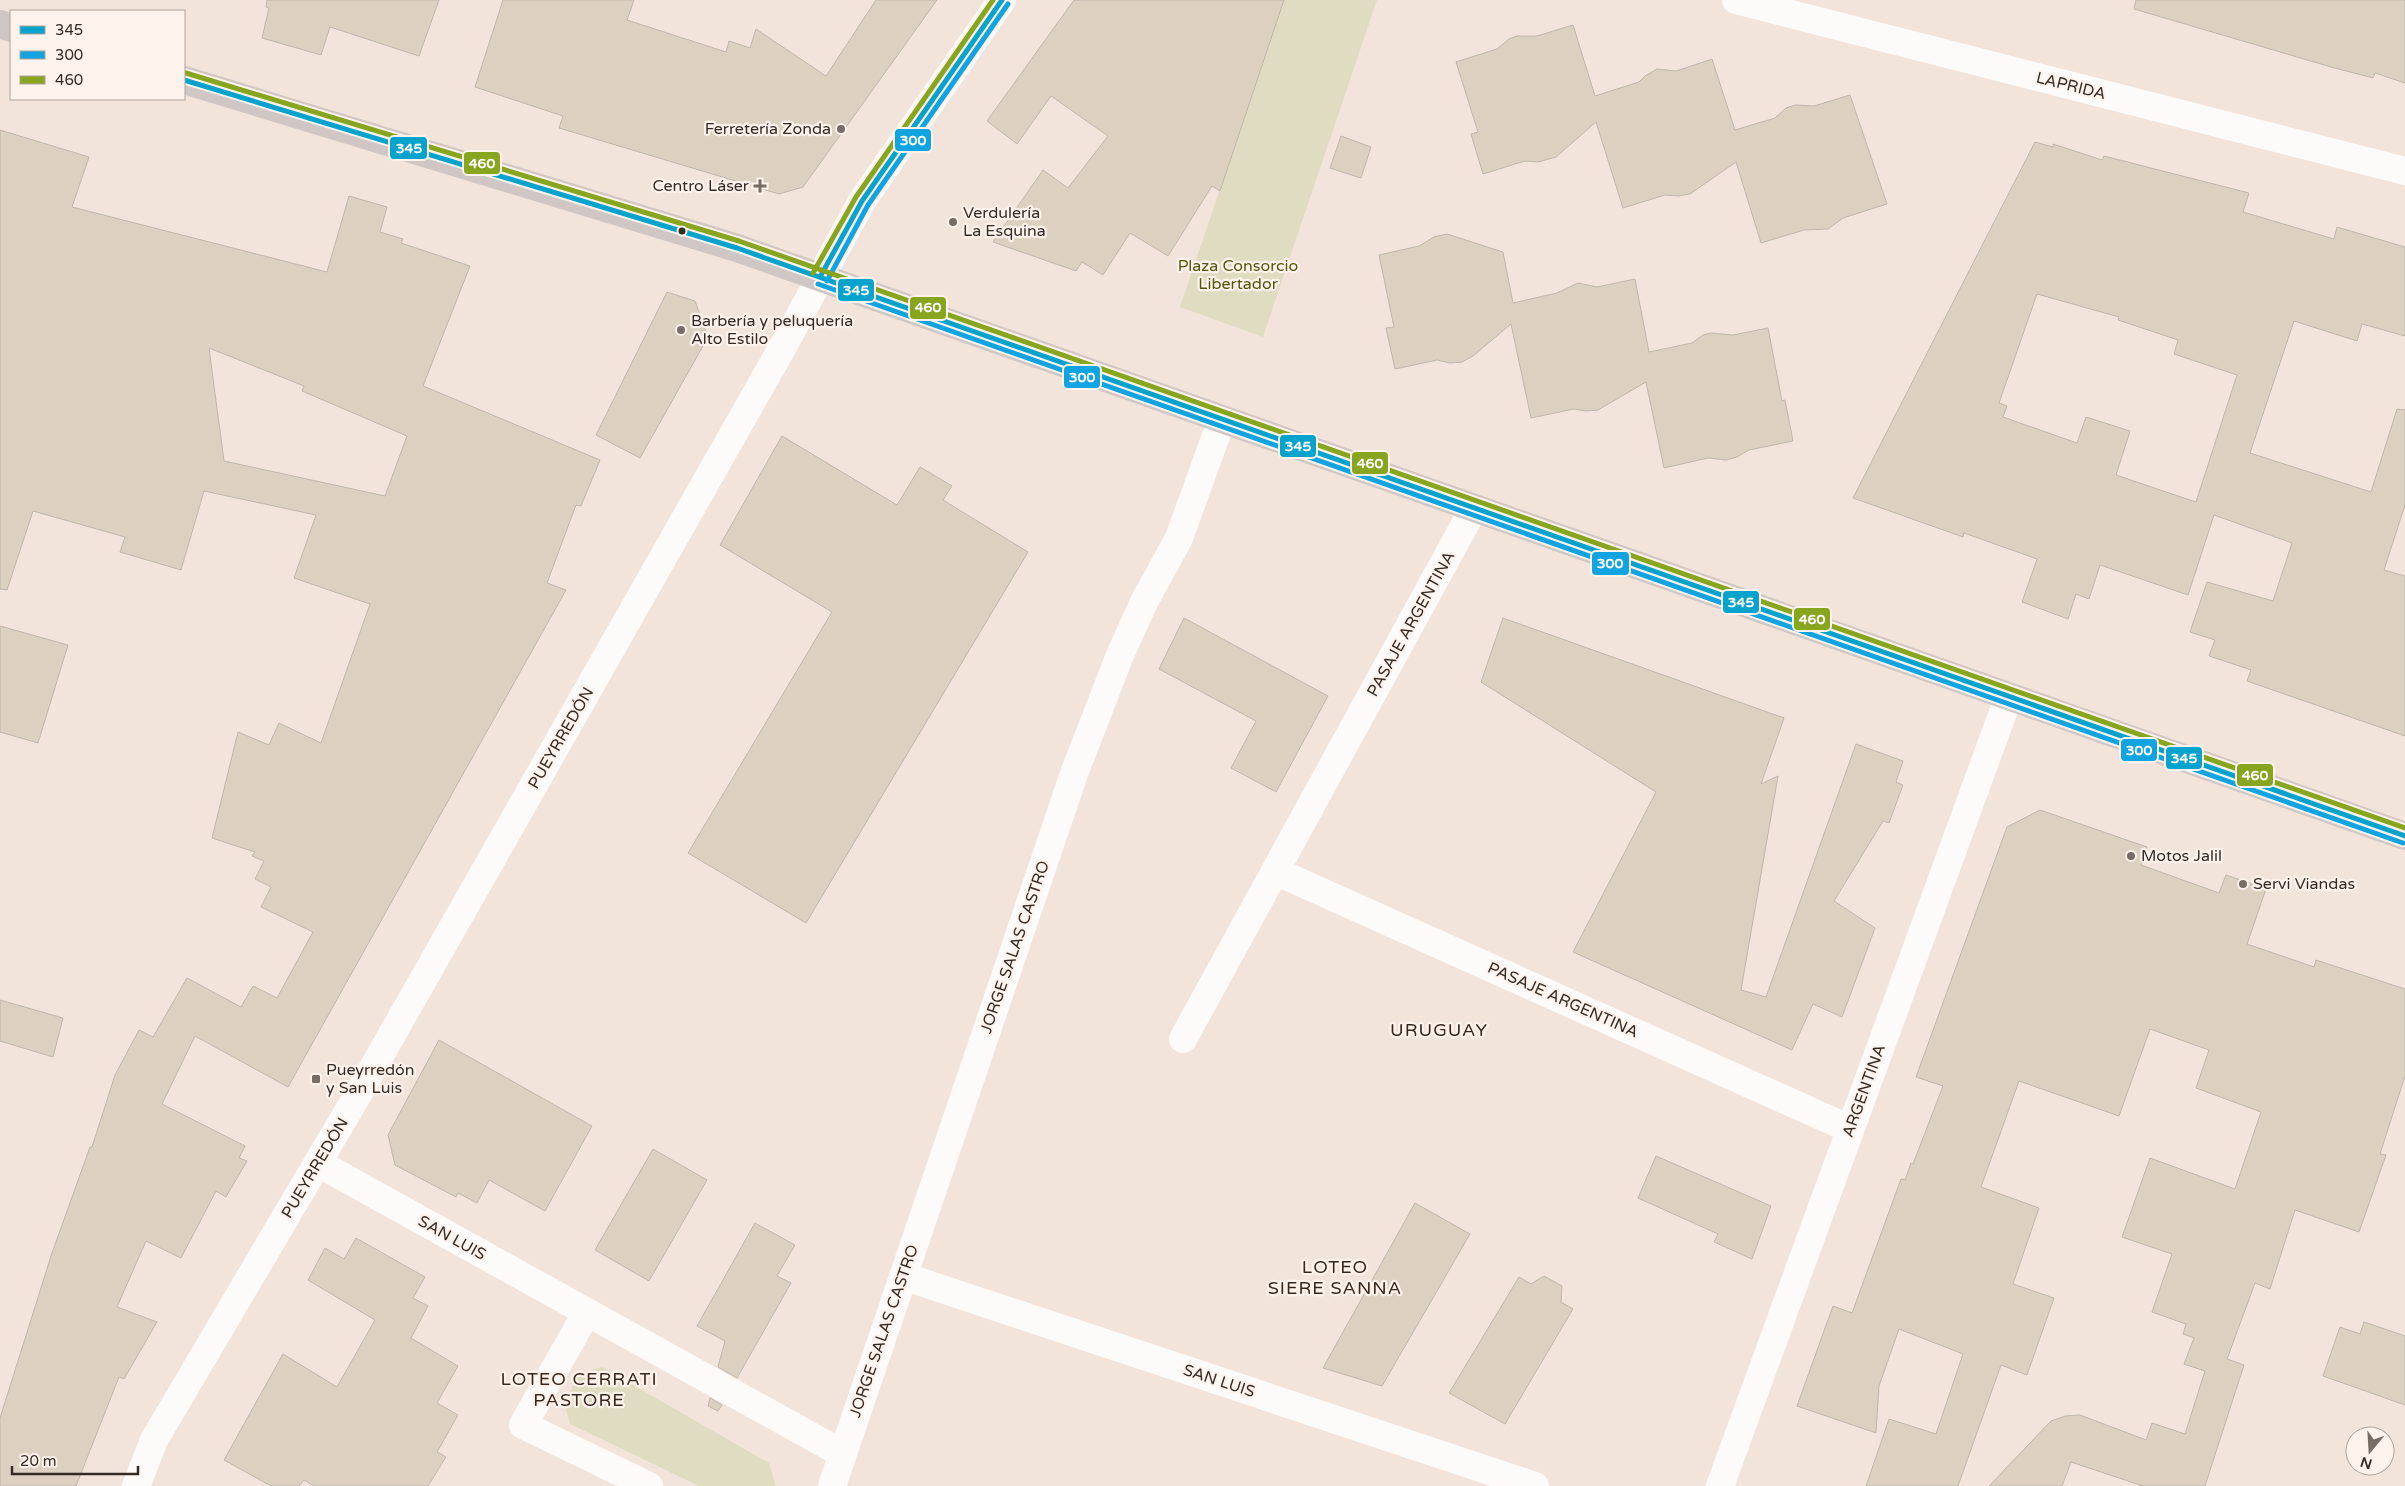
<svg xmlns="http://www.w3.org/2000/svg" width="2405" height="1486" font-family="'Varela Round',sans-serif">
<style>
.green{fill:#dfdcc1}
.building{fill:#dcd0c0;stroke:#bfb6ad;fill-rule:evenodd}
.lines{fill:none;stroke-linecap:round;stroke-linejoin:round}
.street{stroke:#fdfbfa;stroke-width:28}
.primary{stroke:#d0c6c3;stroke-width:28}
.bus-1-casing{stroke:#fef3ec;stroke-width:9}
.bus-2-casing{stroke:#fef3ec;stroke-width:9}
.bus-3-casing{stroke:#fef3ec;stroke-width:9}
.bus-1{stroke:#08a3cc;stroke-width:5}
.bus-2{stroke:#12a4e0;stroke-width:5}
.bus-3{stroke:#87a51e;stroke-width:5}
.poi-dot{fill:#786c65;stroke:#fef3ec;stroke-width:2}
.bus-dot{fill:#352b25;stroke:#fef3ec;stroke-width:2}
.labels{text-anchor:middle;dominant-baseline:central;stroke-width:4.5;stroke-linejoin:round;paint-order:stroke}
.street-label{font-size:16px;fill:#352b25;stroke:#fef3ec}
.poi-label{font-size:16px;fill:#352b25;stroke:#fef3ec;text-anchor:start}
.park-label{font-size:16px;fill:#51570c;stroke:#fef3ec}
.neighbourhood-label{font-size:18px;letter-spacing:1px;fill:#3a2619;stroke:#fef3ec}
.line-badge{stroke:#fef3ec;stroke-width:2}
.badge-label{font-size:14px;text-anchor:middle;font-weight:bold;fill:#fff}
</style>
<rect width="100%" height="100%" fill="#f3e4db"/>
<path class="green" d="M1284,0H1377L1263,337L1180,307Z
M602,1367L769,1463L776,1486H699L570,1424L564,1403L580,1373Z"/>
<path class="building" d="M267,0H439L419,56L330,27L321,55L262,38L269,8L266,7Z
M503,0H634L627,20L726,52L729,41L750,48L756,29L826,76L876,0H937L803,187L779,194L559,128L563,116L475,87Z
M1074,0H1284L1220,191L1212,186L1168,256L1130,233L1103,275L1082,262L1076,271L993,242L1043,170L1068,188L1108,136L1051,96L1017,144L987,121Z
M2136,0H2405V83L2375,73L2373,78L2331,67L2134,9Z
M1573,25L1595,96L1639,82L1645,76L1657,69L1676,71L1712,59L1735,130L1775,118L1786,108L1795,105L1814,106L1850,95L1887,204L1843,218L1828,229L1804,230L1761,243L1736,162L1690,194L1678,196L1665,195L1623,208L1596,122L1556,157L1538,162L1525,161L1483,174L1471,134L1478,132L1456,62L1497,49L1509,39L1517,36H1537Z
M0,130L89,157L72,207L327,272L349,196L387,207L380,232L403,239L401,243L470,266L423,386L600,460L581,506L576,505L547,583L566,590L288,1087L195,1036L162,1104L245,1146L239,1158L247,1161L226,1197L216,1191L181,1258L146,1241L117,1307L157,1322L124,1379L119,1377L76,1486H0V1418L52,1253L90,1147H92L115,1075L139,1030L153,1037L187,978L241,1007L253,986L277,998L313,932L261,907L271,887L255,879L264,861L252,856L255,852L212,838L238,732L269,745L279,723L321,743L370,604L294,578L316,515L204,491L181,570L120,552L125,537L33,511L7,590L0,589ZM209,348L304,386L302,391L407,436L385,496L224,461Z
M1341,136L1371,147L1361,178L1330,168Z
M2035,142L2053,147V144L2102,160L2104,156L2249,193L2243,212L2334,239L2337,227L2405,247V336L2362,324L2357,341L2294,321L2250,453L2371,492L2397,409L2405,410V505L2384,570L2405,576V736L2247,681L2251,670L2209,656L2215,640L2190,632L2207,582L2273,601L2292,543L2214,515L2188,595L2100,565L2089,599L2076,594L2068,619L2022,602L2037,559L1964,533L1963,537L1853,498ZM2037,294L2119,317L2118,320L2178,340L2174,354L2237,375L2196,502L2116,475L2130,431L2086,417L2077,443L2003,417L2007,406L1999,403Z
M1447,234L1503,252L1513,303L1557,293L1578,283L1597,287L1635,279L1649,352L1692,343L1703,335L1711,333L1733,335L1768,328L1782,401L1785,400L1793,441L1749,450L1737,457L1726,460L1708,458L1664,468L1646,382L1598,410L1586,411L1574,409L1531,418L1511,324L1473,356L1462,362L1450,363L1437,360L1395,369L1386,328L1394,327L1379,255L1419,246L1434,237Z
M667,292L695,301L708,337L640,458L596,435Z
M782,436L897,505L920,467L952,486L943,500L1028,552L806,923L688,853L832,612L720,545Z
M1184,618L1328,696L1276,792L1231,768L1256,721L1159,669Z
M1503,618L1784,718L1761,784L1778,776L1741,990L1766,997L1856,744L1903,761L1896,782L1903,785L1889,823L1883,821L1834,901L1875,928L1842,1017L1813,1004L1792,1050L1573,952L1656,792L1481,682Z
M0,626L68,645L38,743L0,732Z
M2040,810L2147,847L2141,865L2219,893L2226,875L2266,889L2247,944L2314,967L2316,960L2405,989V1076L2380,1154L2386,1155L2359,1232L2295,1210L2270,1289L2255,1283L2227,1359L2244,1365L2205,1486H2143L2071,1462L2062,1486H1989L2051,1421L2065,1416L2080,1415L2146,1440L2152,1423L2185,1434L2205,1371L2184,1364L2194,1338L2183,1334L2186,1324L2152,1312L2172,1254L2122,1237L2150,1158L2235,1189L2261,1112L2196,1088L2209,1050L2150,1029L2119,1116L2019,1081L1981,1187L2039,1208L2013,1284L2054,1298L2027,1375L2001,1365L1958,1486H1866L1889,1419L1936,1434L1963,1354L1899,1329L1879,1386L1876,1433L1797,1406L1833,1306L1852,1313L1901,1179L1905,1180L1911,1163L1913,1164L1943,1086L1916,1077L2007,827Z
M0,1000L63,1018L53,1057L0,1041Z
M439,1040L592,1126L545,1211L489,1180L477,1203L458,1193L456,1197L395,1165L388,1135Z
M653,1149L707,1180L649,1281L595,1250Z
M1656,1156L1771,1206L1752,1259L1714,1242L1718,1234L1638,1198Z
M1415,1203L1470,1234L1382,1386L1323,1368Z
M755,1223L795,1245L777,1276L791,1283L737,1378L718,1367L725,1341L697,1326Z
M356,1238L425,1277L413,1298L428,1306L411,1338L458,1366L437,1403L458,1415L437,1452L446,1457L428,1486H314L304,1480L299,1486H271L224,1460L283,1354L337,1387L375,1320L308,1280L325,1248L344,1259Z
M1544,1276L1562,1286L1561,1302L1573,1309L1505,1424L1449,1393L1519,1277L1531,1284Z
M2364,1322L2405,1336V1405L2323,1376L2340,1327L2360,1334Z
M710,1398L722,1405L718,1411L708,1406Z"/>
<g class="lines">
<path class="street" d="M1736,0L2405,171
M1275,871L1850,1129
M1183,1039L1474,508
M318,1163L843,1454
M903,1276L1535,1486
M587,1312L523,1425L649,1486
M136,1486L154,1440L357,1096L781,350L862,201L1002,0
M832,1486L1075,771L1120,655L1144,602L1179,538L1222,419
M1720,1486L2009,696"/>
<path class="primary" d="M0,24L11,28
M184,80L737,248L2405,836"/>
<defs>
<path id="bus-1" d="M184,80L737,248L2405,836
M820,277L862,201L1002,0"/>
<path id="bus-2" d="M827,281L868,205L1008,4
M818,284L2403,843"/>
<path id="bus-3" d="M186,73L739,241L2405,828
M813,273L856,197L993,0"/>
</defs>
<use href="#bus-1" class="bus-1-casing"/>
<use href="#bus-2" class="bus-2-casing"/>
<use href="#bus-3" class="bus-3-casing"/>
<use href="#bus-1" class="bus-1"/>
<use href="#bus-2" class="bus-2"/>
<use href="#bus-3" class="bus-3"/>
</g>
<g class="poi-dot">
<circle cx="841" cy="129" r="5"/>
<path d="M757.5 178.5h5v5h5v5h-5v5h-5v-5h-5v-5h5z"/>
<circle cx="953" cy="222" r="5"/>
<circle cx="681" cy="330" r="5"/>
<circle cx="2131" cy="856" r="5"/>
<circle cx="2243" cy="884" r="5"/>
<rect x="311" y="1074" width="10" height="10" rx="2.5"/>
</g>
<circle class="bus-dot" cx="682" cy="231" r="4.5"/>
<g class="labels">
<g class="street-label">
<text transform="translate(2071 86) rotate(14)">LAPRIDA</text>
<text transform="translate(1411 624) rotate(-61)">PASAJE ARGENTINA</text>
<text transform="translate(561 738) rotate(-60)">PUEYRREDÓN</text>
<text transform="translate(1015 947) rotate(-71)">JORGE SALAS CASTRO</text>
<text transform="translate(1563 1000) rotate(24)">PASAJE ARGENTINA</text>
<text transform="translate(1864 1091) rotate(-70)">ARGENTINA</text>
<text transform="translate(315 1168) rotate(-59)">PUEYRREDÓN</text>
<text transform="translate(452 1238) rotate(29)">SAN LUIS</text>
<text transform="translate(884 1331) rotate(-71)">JORGE SALAS CASTRO</text>
<text transform="translate(1219 1381) rotate(18)">SAN LUIS</text>
</g>
<g class="poi-label">
<text x="831" y="129" text-anchor="end">Ferretería Zonda</text>
<text x="749" y="186" text-anchor="end">Centro Láser</text>
<text x="963" y="213">Verdulería<tspan x="963" dy="18">La Esquina</tspan></text>
<text x="691" y="321">Barbería y peluquería<tspan x="691" dy="18">Alto Estilo</tspan></text>
<text x="2141" y="856">Motos Jalil</text>
<text x="2253" y="884">Servi Viandas</text>
<text x="326" y="1070">Pueyrredón<tspan x="326" dy="18">y San Luis</tspan></text>
</g>
<g class="park-label">
<text x="1238" y="266">Plaza Consorcio<tspan x="1238" dy="18">Libertador</tspan></text>
</g>
<g class="neighbourhood-label">
<text x="1439" y="1030">URUGUAY</text>
<text x="1335" y="1267">LOTEO<tspan x="1335" dy="21">SIERE SANNA</tspan></text>
<text x="579" y="1379">LOTEO CERRATI<tspan x="579" dy="21">PASTORE</tspan></text>
</g>
</g>
<g class="line-badge">
<rect x="894" y="128" width="38" height="24" rx="5" fill="#12a4e0"/>
<rect x="389" y="136" width="39" height="24" rx="5" fill="#08a3cc"/>
<rect x="463" y="151" width="38" height="24" rx="5" fill="#87a51e"/>
<rect x="837" y="278" width="38" height="24" rx="5" fill="#08a3cc"/>
<rect x="909" y="296" width="38" height="24" rx="5" fill="#87a51e"/>
<rect x="1063" y="365" width="38" height="24" rx="5" fill="#12a4e0"/>
<rect x="1279" y="434" width="38" height="24" rx="5" fill="#08a3cc"/>
<rect x="1351" y="451" width="38" height="24" rx="5" fill="#87a51e"/>
<rect x="1591" y="551" width="39" height="25" rx="5" fill="#12a4e0"/>
<rect x="1722" y="590" width="38" height="24" rx="5" fill="#08a3cc"/>
<rect x="1793" y="607" width="38" height="24" rx="5" fill="#87a51e"/>
<rect x="2120" y="738" width="38" height="24" rx="5" fill="#12a4e0"/>
<rect x="2165" y="746" width="38" height="24" rx="5" fill="#08a3cc"/>
<rect x="2236" y="763" width="38" height="24" rx="5" fill="#87a51e"/>
</g>
<g class="badge-label">
<text x="913" y="145">300</text>
<text x="409" y="153">345</text>
<text x="482" y="168">460</text>
<text x="856" y="295">345</text>
<text x="928" y="312">460</text>
<text x="1082" y="382">300</text>
<text x="1298" y="451">345</text>
<text x="1370" y="468">460</text>
<text x="1610" y="568">300</text>
<text x="1741" y="607">345</text>
<text x="1812" y="624">460</text>
<text x="2139" y="755">300</text>
<text x="2184" y="763">345</text>
<text x="2255" y="780">460</text>
</g>
<rect x="10" y="10" width="175" height="90" fill="#fef3ec" stroke="#aea39c"/>
<rect x="20" y="26" width="25" height="8" fill="#08a3cc" stroke="#aea39c"/>
<text x="55" y="35" font-size="15" fill="#352b25">345</text>
<rect x="20" y="51" width="25" height="8" fill="#12a4e0" stroke="#aea39c"/>
<text x="55" y="60" font-size="15" fill="#352b25">300</text>
<rect x="20" y="76" width="25" height="8" fill="#87a51e" stroke="#aea39c"/>
<text x="55" y="85" font-size="15" fill="#352b25">460</text>
<g transform="translate(2370 1451) rotate(198)"><circle r="24" fill="#fef3ec" stroke="#aea39c"/>
<path d="M0-4L9 19L0 12L-9 19Z" fill="#786c65"/>
<text y="-8" font-size="14" font-weight="bold" text-anchor="middle" fill="#352b25">N</text>
</g>
<path d="M12 1466v8h126v-8" fill="none" stroke="#352b25" stroke-width="2.5"/>
<text x="20" y="1466" font-size="15" fill="#352b25" stroke="#fef3ec" stroke-width="4" paint-order="stroke">20 m</text>
</svg>
